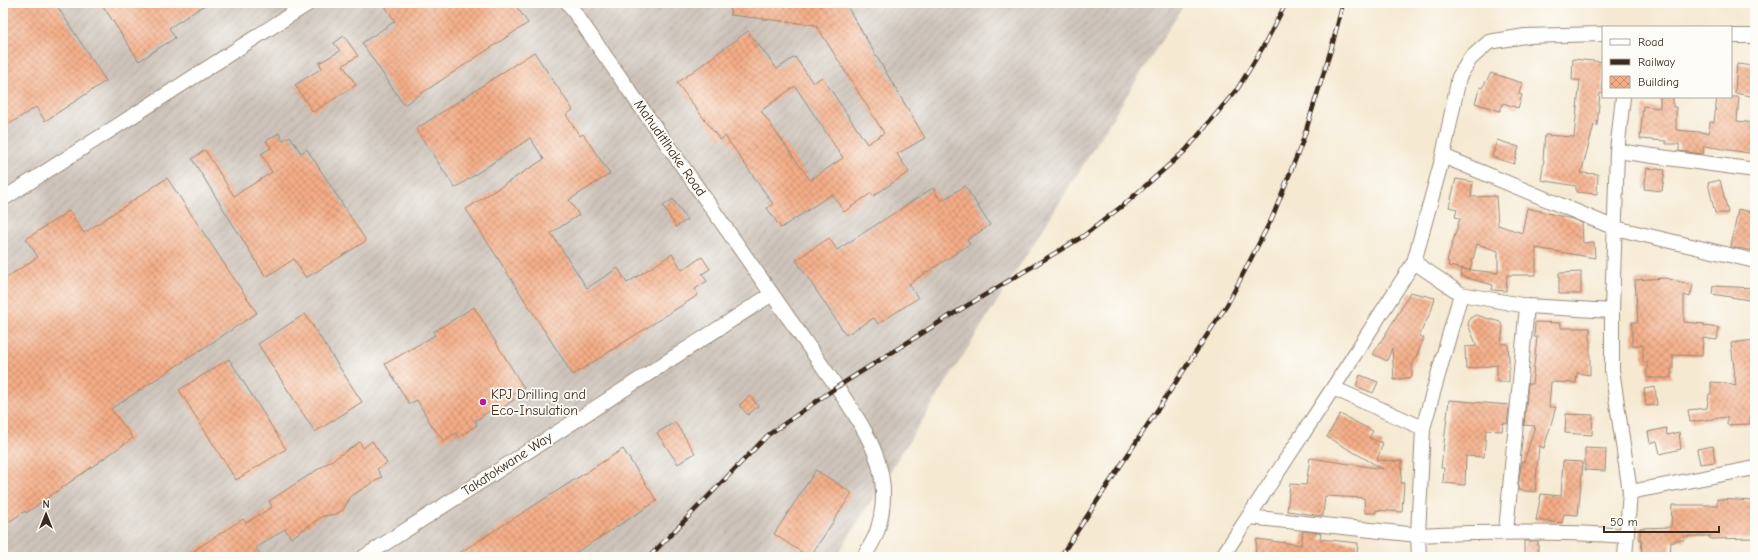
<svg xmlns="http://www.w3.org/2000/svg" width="1758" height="560" font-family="'Comic Neue',sans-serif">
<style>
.industrial{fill:url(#industrial-furrows)}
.building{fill:url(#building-cross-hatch);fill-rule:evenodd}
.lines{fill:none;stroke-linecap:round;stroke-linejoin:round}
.minor-casing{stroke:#988a78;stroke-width:16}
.minor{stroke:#fff;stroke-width:14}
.rail-casing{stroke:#3b2a1e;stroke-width:4.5}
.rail{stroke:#fdfcf7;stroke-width:3;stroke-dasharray:9;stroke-linecap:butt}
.poi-dot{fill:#b5179e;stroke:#fdfcf7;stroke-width:1.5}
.labels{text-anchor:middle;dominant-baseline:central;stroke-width:3.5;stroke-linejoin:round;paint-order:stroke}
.street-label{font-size:14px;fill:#3b2a1e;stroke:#fdfcf7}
.poi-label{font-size:14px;fill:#3b2a1e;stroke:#fdfcf7;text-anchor:start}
</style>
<defs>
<pattern id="industrial-furrows" width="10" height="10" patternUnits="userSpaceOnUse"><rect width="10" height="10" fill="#ccc2b9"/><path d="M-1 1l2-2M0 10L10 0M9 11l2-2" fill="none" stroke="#b0a79f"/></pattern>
<pattern id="building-cross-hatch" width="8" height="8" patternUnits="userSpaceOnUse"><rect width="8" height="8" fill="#f4ad87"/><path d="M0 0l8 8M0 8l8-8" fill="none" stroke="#c78d6e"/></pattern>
</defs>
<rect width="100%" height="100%" fill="#fdfcf7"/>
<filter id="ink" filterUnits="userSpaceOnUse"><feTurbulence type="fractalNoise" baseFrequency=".025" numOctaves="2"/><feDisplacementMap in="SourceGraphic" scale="8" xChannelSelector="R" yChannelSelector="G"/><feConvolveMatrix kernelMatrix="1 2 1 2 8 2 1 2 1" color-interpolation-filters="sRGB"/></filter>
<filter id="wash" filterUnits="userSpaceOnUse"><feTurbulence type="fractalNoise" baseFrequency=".012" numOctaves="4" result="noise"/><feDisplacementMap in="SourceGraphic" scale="16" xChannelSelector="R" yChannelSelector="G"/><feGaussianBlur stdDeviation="0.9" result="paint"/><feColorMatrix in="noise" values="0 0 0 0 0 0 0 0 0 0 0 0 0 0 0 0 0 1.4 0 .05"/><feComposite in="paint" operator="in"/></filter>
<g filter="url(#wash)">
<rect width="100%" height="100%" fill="#f5e9d2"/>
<path class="industrial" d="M3,3H1185L836,557H3Z"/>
<g id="blocks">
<path class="building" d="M3,3H55L106,81L45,121L36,107L3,128Z
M101,3H208L169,28L175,38L139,61Z
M383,3H514L528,23L404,105L362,43L395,21Z
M731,3H845L925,138L897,154L909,172L873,196L871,193L844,212L832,194L781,228L767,208L773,204L725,136L720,140L677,83L748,31L777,69L795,57L813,83L822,77L867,144L884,133L816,25L730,15ZM795,86L843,158L810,180L761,111Z
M344,36L358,56L343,65L356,85L313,112L295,85L322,68L319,63L340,51L334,43Z
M534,52L573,110L566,115L580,136L583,134L610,174L569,200L579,215L551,233L587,288L618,268L627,283L672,254L682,270L702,257L710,269L702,274L707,281L695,289L698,295L573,375L466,209L544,159L530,138L455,188L416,129Z
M1573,59L1603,62V94L1600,93L1597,126L1594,125L1581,173L1598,174L1597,194L1576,192V186L1541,180L1544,160L1543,159L1545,135L1574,137L1580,80H1572Z
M1737,64L1755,66V97L1735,93Z
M1491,73L1522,83L1519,94L1522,95L1518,108L1503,103L1500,111L1475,103L1480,87L1482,88Z
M1660,97H1673V107H1676V130L1709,133L1710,122H1714L1717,97H1739L1737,121L1755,123V154L1704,146L1703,154L1679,151V144H1666V141L1640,139L1643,106L1660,108Z
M279,133L283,141L290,136L301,153L307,149L366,241L306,278L294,259L266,277L192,159L205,150L234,196L272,172L261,154L271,148L266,141Z
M1497,140L1519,147L1514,164L1492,157Z
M1647,168L1665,170L1662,191L1644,189Z
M167,178L257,313L111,409L133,438L26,513L25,511L3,526V280L38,257L26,239L69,211L84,233Z
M1456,179L1473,182L1471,197L1496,196L1498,225L1522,233L1527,208L1572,219L1582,223L1583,243L1594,242L1595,258L1536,248V275H1507L1506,291L1492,290L1493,285L1461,276L1462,269L1498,273V251L1477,244L1470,270L1448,266L1449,262L1447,261L1460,218L1455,217L1457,209L1449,207Z
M1720,180L1728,213H1715L1708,183Z
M965,186L990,225L967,240L970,244L909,284L918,298L878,324L874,318L846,335L796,260L829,238L837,250L933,188L941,201Z
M673,199L687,220L676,227L663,206Z
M1738,209L1755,213V251L1731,247Z
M1581,272V294H1559V273Z
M1665,278L1693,285L1690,297L1684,295V322L1704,324V326L1719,328L1717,340L1703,338L1702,356L1673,355V369H1671V378H1647V362H1643V345H1632V322H1638L1635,280Z
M1713,286L1755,288V301L1712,294Z
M1410,292L1435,298L1432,309L1419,336L1424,338L1412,366V377L1394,380L1392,348L1387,361L1373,354L1401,309Z
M474,307L524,388L511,396L514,400L497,411L494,408L475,421L477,425L459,437L456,433L444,441L432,426L417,400L409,404L385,364L435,335L433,332Z
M305,314L362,402L315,432L258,344Z
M1476,315L1500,322L1503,326L1501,344H1508L1509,359V382H1497V365L1466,369L1465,347L1477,346L1468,325L1470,318Z
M1535,322L1561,323V328H1590V375L1577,373L1576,383L1551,382L1549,407H1556L1544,448L1539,446L1535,492L1518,490L1521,462H1524L1535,426L1524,425L1528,384H1532L1537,337H1534Z
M1755,340V413H1750V424L1727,425V417L1690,422L1688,410L1707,408L1709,394H1711V382L1725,383L1736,386L1731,343Z
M229,359L286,449L236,480L179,390Z
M1360,375L1378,382L1373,393L1356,386Z
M1655,387L1657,405L1646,406L1644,389Z
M750,396L758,406L748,415L739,405Z
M1449,400L1509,405L1507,424L1503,423L1502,431L1486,430L1484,457L1466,456L1465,485L1443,483L1444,468H1441Z
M1340,414L1373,431L1369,438L1383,443L1377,460L1402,461L1401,483H1404L1402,512L1376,510V513H1365L1364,498L1325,496L1323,516L1287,511L1290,484L1306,485L1310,458L1383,469L1327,437Z
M1566,414L1593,415L1592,435L1565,433Z
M675,422L695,453L678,464L657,433Z
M1666,428L1667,435L1679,432L1681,449L1660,454L1657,441L1650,443L1648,432Z
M372,441L387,463L377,469L382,477L351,496L343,510L336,514L323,516L291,538L285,529L256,548L262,557H184L243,519L246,523L272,507L269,501L360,442L363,448Z
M1713,446L1715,462L1700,464L1697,449Z
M1585,448L1606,449L1605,471L1585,470Z
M623,449L657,501L569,557H453Z
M1563,461L1583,462L1578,515L1564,514L1562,523L1536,520L1541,494L1561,496Z
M816,470L852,493L810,557H809L774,534Z
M1717,499L1755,501V538L1710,539V536H1684V540H1675V542H1671L1670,557H1641L1642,540H1640V528L1671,527L1672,505H1717Z
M1303,531L1321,533L1320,539L1358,543L1357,557H1255L1257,539L1301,545Z
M1524,541H1538V554L1524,553Z"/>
</g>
</g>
<g filter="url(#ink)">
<use href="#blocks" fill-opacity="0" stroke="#988a78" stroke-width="1"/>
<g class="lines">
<defs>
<path id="minor" d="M568,3L837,387C868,434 896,473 877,532C874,541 868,549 864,557
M1731,36H1755
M1623,97L1617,151L1612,311V370L1630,492L1625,557
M1617,151L1755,170
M1443,156L1615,228L1755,261
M3,199L309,3
M1414,262L1461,294L1423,428L1418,535C1488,532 1557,531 1627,536
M1461,294L1527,306L1506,531
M1527,306L1612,311
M1333,388L1423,428
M1630,492L1755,468
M1249,517L1418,535L1419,557
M364,557L772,294
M1222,557L1333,388L1414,262L1443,156L1459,77L1470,59L1489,42L1525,36L1603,34"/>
</defs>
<use href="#minor" class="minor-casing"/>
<use href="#minor" class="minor"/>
<defs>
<path id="rail" d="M649,557L768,435L837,387L943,320L1082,237L1126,203L1186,150L1238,88L1266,42L1286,3
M1060,557L1227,305L1272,218L1302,143L1332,46L1343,3"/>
</defs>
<use href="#rail" class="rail-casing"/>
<use href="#rail" class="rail"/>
</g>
</g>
<circle class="poi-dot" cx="483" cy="402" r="4"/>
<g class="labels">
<g class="street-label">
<text transform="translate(670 148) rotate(55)">Mahuditlhake Road</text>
<text transform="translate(507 464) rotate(-33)">Takatokwane Way</text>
</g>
<g class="poi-label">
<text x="491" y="394">KPJ Drilling and<tspan x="491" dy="16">Eco-Insulation</tspan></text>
</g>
</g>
<rect width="1758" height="560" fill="none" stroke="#fdfcf7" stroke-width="16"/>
<rect x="1602" y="26" width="130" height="72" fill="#fdfcf7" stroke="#afa8a0"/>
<rect x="1610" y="39" width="20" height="6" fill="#ffffff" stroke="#afa8a0"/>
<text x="1638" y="46" font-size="12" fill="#3b2a1e">Road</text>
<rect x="1610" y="59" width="20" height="6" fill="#3b2a1e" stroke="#afa8a0"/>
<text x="1638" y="66" font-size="12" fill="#3b2a1e">Railway</text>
<rect x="1610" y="76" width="20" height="12" fill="url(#building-cross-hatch)" stroke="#afa8a0"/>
<text x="1638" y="86" font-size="12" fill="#3b2a1e">Building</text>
<g transform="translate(46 514)" stroke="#fdfcf7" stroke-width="3" paint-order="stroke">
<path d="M0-3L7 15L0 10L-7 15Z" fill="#3b2a1e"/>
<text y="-6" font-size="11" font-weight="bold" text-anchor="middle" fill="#3b2a1e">N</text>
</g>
<path d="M1604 526v6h115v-6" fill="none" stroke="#3b2a1e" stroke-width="2"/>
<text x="1610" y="526" font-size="12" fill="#3b2a1e" stroke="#fdfcf7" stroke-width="3" paint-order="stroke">50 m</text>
</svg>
